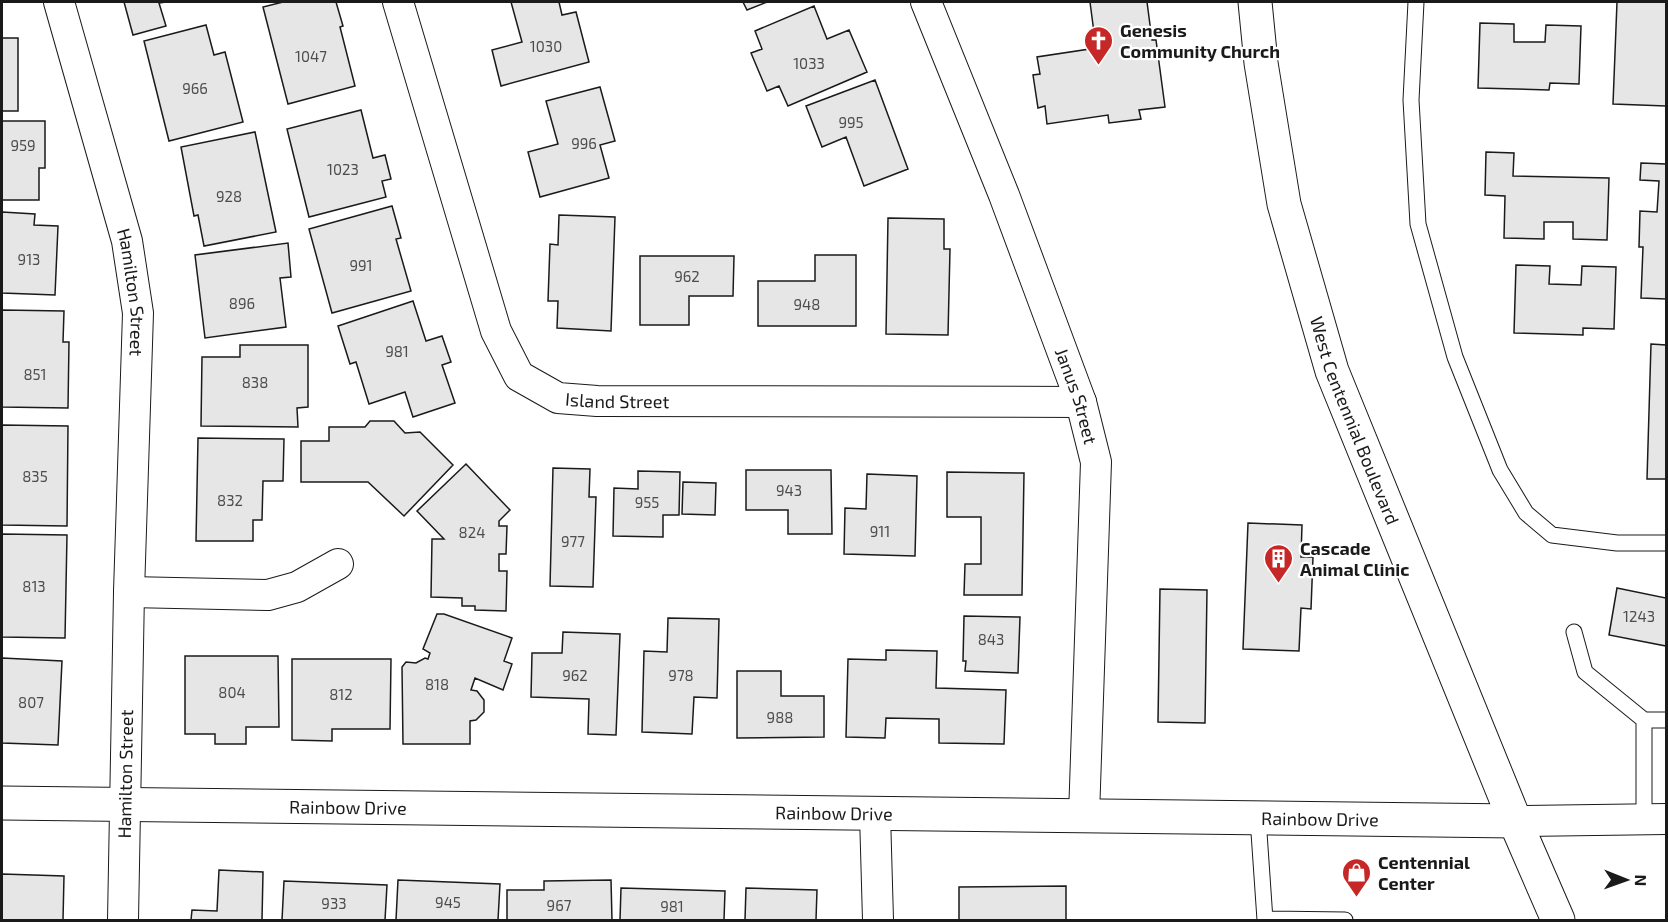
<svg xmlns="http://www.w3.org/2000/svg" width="1668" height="922" font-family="'Exo 2',sans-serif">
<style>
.building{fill:#e6e6e6;stroke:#1a1a1a;stroke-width:1.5}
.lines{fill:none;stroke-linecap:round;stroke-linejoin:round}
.lane-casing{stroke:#1a1a1a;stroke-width:17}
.street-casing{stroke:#1a1a1a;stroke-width:32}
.secondary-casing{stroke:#1a1a1a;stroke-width:35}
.lane{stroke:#fff;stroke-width:15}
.street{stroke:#fff;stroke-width:30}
.secondary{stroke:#fff;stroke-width:33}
.labels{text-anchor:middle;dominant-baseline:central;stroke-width:4.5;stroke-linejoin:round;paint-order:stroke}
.number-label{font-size:15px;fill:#4d4d4d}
.poi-label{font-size:18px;font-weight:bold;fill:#1a1a1a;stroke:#fff;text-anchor:start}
.street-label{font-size:18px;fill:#1a1a1a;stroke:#fff}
</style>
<rect width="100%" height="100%" fill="#fff"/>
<path class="building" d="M124,2H166L159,3L166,26L133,35Z
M283,2H336L343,26L340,27L355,86L288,104L263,7Z
M511,2H559L562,15L576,12L589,62L501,86L492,50L522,42Z
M743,2H767L747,10Z
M1090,2H1147L1152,40H1156L1165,107L1139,110L1141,119L1109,123L1108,115L1047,124L1045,106L1038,108L1033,75L1040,74L1037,57L1096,48Z
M1617,2H1666V106L1613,104Z
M814,6L827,39L849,30L867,72L788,106L779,86L767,91L751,53L762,49L755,31Z
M1480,23L1514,24V42H1545L1546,25L1581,26L1579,84L1550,83L1549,90L1478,88Z
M206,25L214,55L225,52L243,122L169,141L144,41Z
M2,38H18V111H2Z
M875,80L908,169L864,186L846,137L822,147L806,106Z
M600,87L615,141L600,145L609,178L540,197L528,152L558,144L546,101Z
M361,110L373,158L385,155L391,179L382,181L386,197L309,217L287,129Z
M2,121H45V168H39V200H2Z
M255,132L276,232L204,246L198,215L194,216L181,147Z
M1486,152L1514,153L1513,176L1609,178L1607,240L1573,239V222H1544V239L1504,238L1505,196L1485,195Z
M1641,163L1666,164V299L1641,298L1643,247H1639L1640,211L1657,212L1659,181L1640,180Z
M392,206L401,238L396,239L411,291L332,313L309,229Z
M2,212L35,214L34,225L58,226L55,295L2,293Z
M559,215L615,217L611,331L557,328L558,301H548L550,244L558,245Z
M888,218L944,219V249H950L948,335L886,334Z
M288,243L291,277L280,278L286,327L205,338L195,255Z
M815,255H856V326H758V281H815Z
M640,256H734L733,296H689V325H640Z
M1516,265L1550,266L1549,284L1581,285L1582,266L1616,267L1614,329L1583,328V335L1514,333Z
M413,301L426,341L442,336L451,362L442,365L455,403L413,417L405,392L369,404L356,362L350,364L338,326Z
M2,310L64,311L63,342H69L68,408L2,407Z
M1651,344L1666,345V479H1647Z
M240,345H308V407L297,408L298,427L201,426L202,357H240Z
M370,421H394L405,433L420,432L453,465L404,516L368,482H301V441H329V427H365Z
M2,425L68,426L67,526L2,525Z
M198,438L284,439L283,481H263L262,520H253V541H196Z
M466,464L510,510L499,521V526H507L506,554H499V571H507L506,611L475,610V606H462V598L431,597L432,539H444L417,511Z
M553,468L590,469L589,497H596L593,587L550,586Z
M746,470H831L832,534H788V510H746Z
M638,471L680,472L679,515H663V537L613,536L614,488L638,489Z
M947,472L1024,473L1022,595H964L965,564H981V517H947Z
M867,474L917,476L915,556L844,554L845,508L866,509Z
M683,482L716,483L715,515L682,514Z
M1248,523L1302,525L1301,557H1313L1311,609L1301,608L1299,651L1243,649Z
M2,534L67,535L65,638L2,637Z
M1617,588L1666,598V646L1609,635Z
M1160,589L1207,590L1205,723L1158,722Z
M437,614H444L512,638L504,661L512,664L503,690L475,678L471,690L477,691L484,700V712L476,720L470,721V744H403L402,667L406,662L416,663L425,658L428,659L430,653L423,649Z
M964,616L1020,617L1018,673L965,671L966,661H963Z
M668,618L719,619L717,698L694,697L692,734L642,732L644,651L667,652Z
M563,632L620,634L616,735L588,734L589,699L531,697L532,653H562Z
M886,650L937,651L936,688L1006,690L1004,744L939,743V719L886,718L885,738L846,737L848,659L886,660Z
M185,656H278L279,727H246V744H215V734H185Z
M2,658L62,661L58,745L2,743Z
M292,659H391L390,729H332V741L292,740Z
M737,671H781V696H824V737L737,738Z
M219,870L263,872L262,920H191L192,910L217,911Z
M2,874L64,876L63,920H2Z
M398,880L500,884L498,920H396Z
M611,880L612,920H507V890H544V881Z
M284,881L387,885L385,920H282Z
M1066,886V920H959V887Z
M621,888L725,891L724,920H620Z
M746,888L817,890L816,920H745Z"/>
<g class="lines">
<defs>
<path id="lane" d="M1416,2L1411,100L1418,224L1455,357L1500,470L1526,513L1552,535L1617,543H1666
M1574,632L1585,672L1644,720
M1258,818L1265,920
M1644,819V720H1666
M1265,919L1345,920"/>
<g id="street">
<path id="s1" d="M59,2L127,241L138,313L129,592L123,920"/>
<path id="s2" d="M398,2L496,331L519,376L558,398L597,401L1081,402"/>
<path id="s3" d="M926,2L1004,195L1036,281L1081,402L1096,462L1084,816"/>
<path d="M129,592L268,595L297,587L338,564"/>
<path d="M875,814L878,920"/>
<path d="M1515,821L1666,819"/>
</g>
<g id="secondary">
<path id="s4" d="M1255,2L1261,63L1284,204L1332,371L1515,821L1558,920"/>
<path id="s5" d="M2,803L1515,821"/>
</g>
</defs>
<use href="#lane" class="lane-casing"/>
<use href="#street" class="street-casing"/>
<use href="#secondary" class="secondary-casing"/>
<use href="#lane" class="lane"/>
<use href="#street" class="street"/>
<use href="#secondary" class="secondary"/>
</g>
<defs>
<symbol id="church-pin" viewBox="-11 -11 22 30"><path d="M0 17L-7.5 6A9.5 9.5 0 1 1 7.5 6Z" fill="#c62828" stroke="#fff"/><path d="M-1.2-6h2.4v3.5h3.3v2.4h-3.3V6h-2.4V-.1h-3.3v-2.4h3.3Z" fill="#fff"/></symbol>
<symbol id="building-pin" viewBox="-11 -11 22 30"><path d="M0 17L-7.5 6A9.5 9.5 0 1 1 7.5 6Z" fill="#c62828" stroke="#fff"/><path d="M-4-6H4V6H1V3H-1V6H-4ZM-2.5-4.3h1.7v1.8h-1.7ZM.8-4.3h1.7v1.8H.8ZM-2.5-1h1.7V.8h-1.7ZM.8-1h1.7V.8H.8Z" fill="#fff"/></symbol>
<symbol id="shop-pin" viewBox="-11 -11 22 30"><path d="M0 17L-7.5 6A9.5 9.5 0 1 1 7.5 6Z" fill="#c62828" stroke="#fff"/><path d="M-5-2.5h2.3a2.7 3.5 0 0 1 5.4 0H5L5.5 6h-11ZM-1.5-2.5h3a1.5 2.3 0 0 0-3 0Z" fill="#fff"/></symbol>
</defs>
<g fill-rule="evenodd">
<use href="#church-pin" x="1082" y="24" width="33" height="45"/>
<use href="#building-pin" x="1262" y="542" width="33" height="45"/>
<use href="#shop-pin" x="1340" y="856" width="33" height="45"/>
</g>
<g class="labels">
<g class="number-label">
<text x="546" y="46">1030</text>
<text x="311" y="56">1047</text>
<text x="809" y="63">1033</text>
<text x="195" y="88">966</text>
<text x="851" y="122">995</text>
<text x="584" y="143">996</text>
<text x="23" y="145">959</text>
<text x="343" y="169">1023</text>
<text x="229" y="196">928</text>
<text x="29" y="259">913</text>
<text x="361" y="265">991</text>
<text x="687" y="276">962</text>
<text x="242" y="303">896</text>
<text x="807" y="304">948</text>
<text x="397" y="351">981</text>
<text x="35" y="374">851</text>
<text x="255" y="382">838</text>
<text x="35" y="476">835</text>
<text x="789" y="490">943</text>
<text x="230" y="500">832</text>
<text x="647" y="502">955</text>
<text x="880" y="531">911</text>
<text x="472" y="532">824</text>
<text x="573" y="541">977</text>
<text x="34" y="586">813</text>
<text x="1639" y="616">1243</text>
<text x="991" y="639">843</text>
<text x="575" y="675">962</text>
<text x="681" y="675">978</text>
<text x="437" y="684">818</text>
<text x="232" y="692">804</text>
<text x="341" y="694">812</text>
<text x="31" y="702">807</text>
<text x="780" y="717">988</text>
<text x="448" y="902">945</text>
<text x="334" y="903">933</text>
<text x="559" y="905">967</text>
<text x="672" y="906">981</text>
</g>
<g class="poi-label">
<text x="1120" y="30">Genesis<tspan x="1120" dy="21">Community Church</tspan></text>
<text x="1300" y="548">Cascade<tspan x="1300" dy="21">Animal Clinic</tspan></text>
<text x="1378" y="862">Centennial<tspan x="1378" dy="21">Center</tspan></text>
</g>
<g class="street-label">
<text stroke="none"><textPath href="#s1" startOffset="300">Hamilton Street</textPath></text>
<text stroke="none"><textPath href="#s3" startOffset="422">Janus Street</textPath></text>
<text stroke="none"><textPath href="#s2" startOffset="498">Island Street</textPath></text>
<text stroke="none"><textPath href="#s4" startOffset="432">West Centennial Boulevard</textPath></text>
<text transform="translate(125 774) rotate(-89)">Hamilton Street</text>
<text stroke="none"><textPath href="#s5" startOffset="346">Rainbow Drive</textPath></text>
<text stroke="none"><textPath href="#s5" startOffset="832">Rainbow Drive</textPath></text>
<text stroke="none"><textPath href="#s5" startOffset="1318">Rainbow Drive</textPath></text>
</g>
</g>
<rect width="1668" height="922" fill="none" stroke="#1a1a1a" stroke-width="6"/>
<g transform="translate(1626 880) rotate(91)" stroke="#ffffff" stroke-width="4.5" paint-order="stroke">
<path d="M0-4.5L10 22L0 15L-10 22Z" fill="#1a1a1a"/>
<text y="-9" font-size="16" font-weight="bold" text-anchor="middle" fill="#1a1a1a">N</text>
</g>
</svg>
